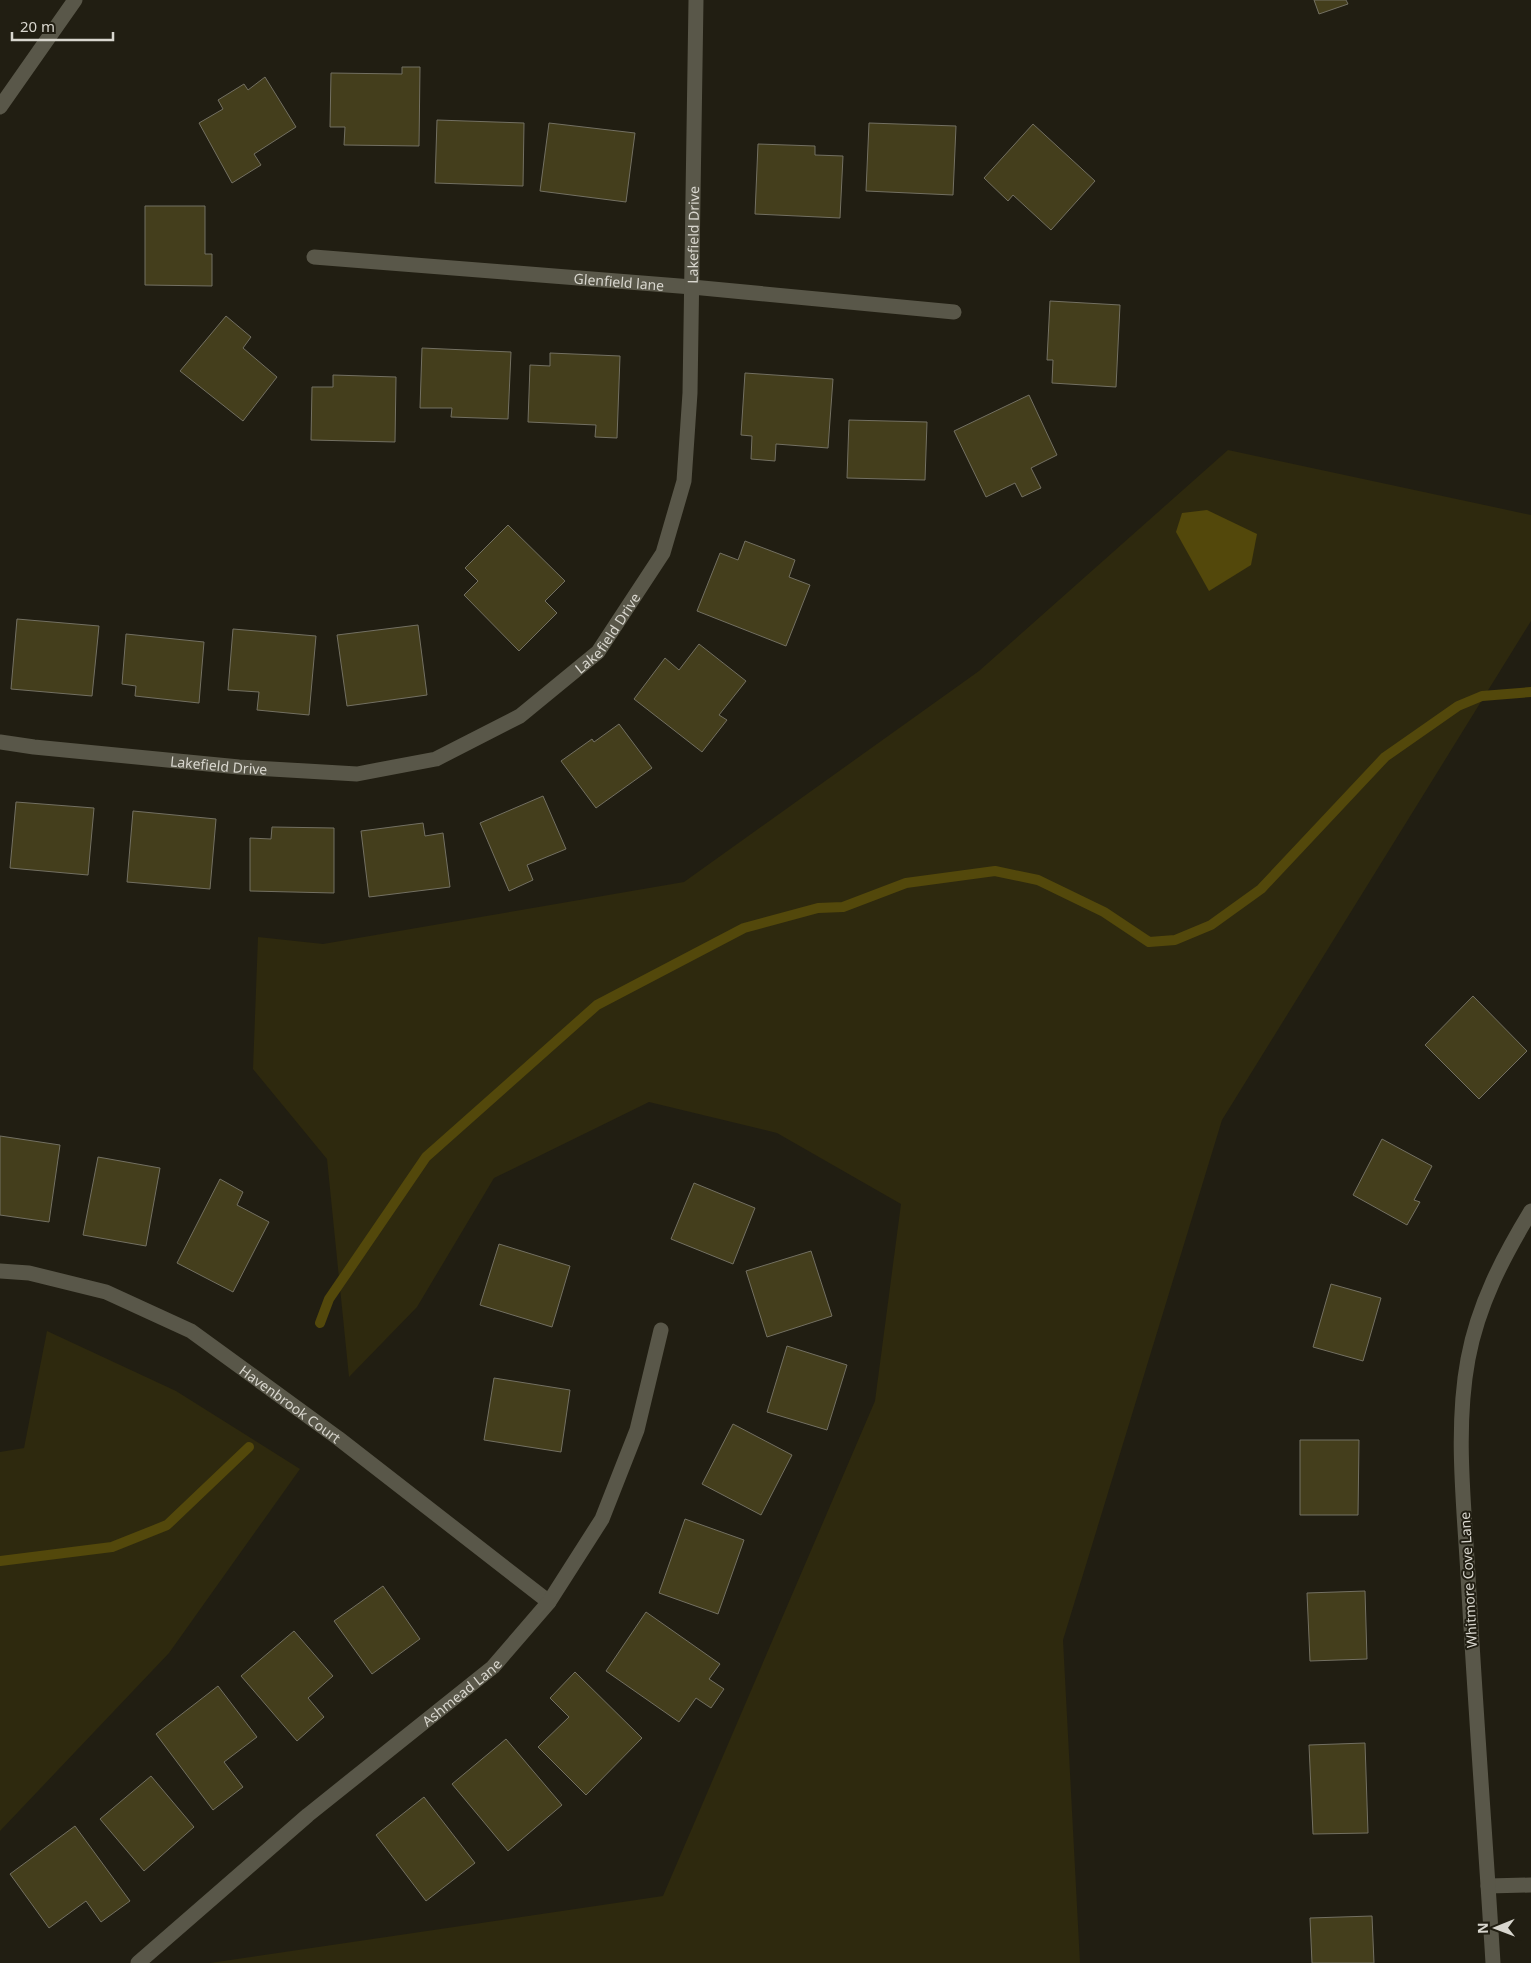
<svg xmlns="http://www.w3.org/2000/svg" width="1531" height="1963" font-family="'Noto Sans',sans-serif">
<style>
.green{fill:#2e290e}
.water{fill:#53480b}
.lines{fill:none;stroke-linecap:round;stroke-linejoin:round}
.stream{stroke:#53480b;stroke-width:10}
.building{fill:#443e1c;stroke:#737062}
.street{stroke:#595749;stroke-width:15}
.secondary{stroke:#595749;stroke-width:15}
.labels{text-anchor:middle;dominant-baseline:central;stroke-width:4;stroke-linejoin:round;paint-order:stroke}
.street-label{font-size:14px;fill:#d8d6ce;stroke:#211e12}
</style>
<rect width="100%" height="100%" fill="#211e12"/>
<path class="green" d="M1228,450L1531,515V621L1222,1120L1063,1640L1080,1963H210L663,1896L875,1401L901,1204L777,1133L649,1102L494,1178L417,1307L349,1377L327,1159L253,1069L258,937L323,944L684,882L979,671Z
M47,1331L176,1391L300,1469L169,1653L0,1831V1452L24,1448Z"/>
<path class="water" d="M1207,510L1257,534L1251,565L1209,591L1176,532L1182,513Z"/>
<g class="lines">
<path class="stream" d="M320,1323L329,1299L426,1157L597,1005L744,928L818,908L843,907L906,883L995,871L1038,880L1104,912L1149,942L1175,940L1211,925L1261,889L1385,757L1458,706L1482,696L1531,692
M0,1561L112,1547L167,1525L249,1447"/>
</g>
<path class="building" d="M1314,0H1346L1348,4L1319,14Z
M402,67H420L419,146L344,145L345,127H330L331,73L402,74Z
M265,77L296,127L254,154L261,165L232,183L199,123L223,109L218,100L244,84L248,90Z
M437,120L524,123L523,186L435,183Z
M549,123L635,133L626,202L540,191Z
M869,123L956,126L953,195L866,191Z
M1033,124L1095,181L1051,230L1013,195L1008,201L984,178Z
M758,144L815,146V155L843,156L840,218L755,214Z
M145,206H205V254H212V286L145,285Z
M1050,301L1120,305L1116,387L1052,383L1053,360H1047Z
M226,316L251,337L243,348L277,377L243,421L180,371Z
M422,348L511,352L508,419L451,417L452,408H420Z
M550,353L620,356L617,438L595,437L596,425L528,422L530,365L550,366Z
M745,373L833,379L828,448L776,444L775,461L751,459L752,436L741,435Z
M333,375L396,377L395,442L311,440L312,387H333Z
M1029,395L1057,455L1031,468L1041,488L1022,497L1015,483L986,497L954,431Z
M849,420L927,422L925,480L847,478Z
M508,525L565,581L545,601L557,613L519,651L464,595L478,581L465,568Z
M745,541L795,560L789,577L810,585L786,646L697,611L720,553L738,560Z
M17,619L99,626L92,696L11,689Z
M418,625L427,695L347,706L337,635Z
M233,629L316,636L309,715L257,710L259,692L228,690Z
M126,634L204,642L199,703L135,696L136,686L122,684Z
M699,644L746,681L719,715L727,720L702,752L634,699L665,658L679,670Z
M619,724L652,768L596,808L561,761L592,739L594,742Z
M543,796L566,849L527,865L533,880L509,891L480,823Z
M16,802L94,808L88,875L10,868Z
M133,811L216,819L210,889L127,882Z
M423,823L425,836L443,833L450,887L369,897L361,831Z
M272,827L334,828V893L250,891V838L271,839Z
M1473,996L1527,1051L1479,1099L1425,1045Z
M0,1136L60,1145L49,1222L0,1215Z
M1382,1139L1432,1166L1414,1200L1420,1202L1407,1225L1353,1195Z
M98,1157L160,1168L146,1246L83,1235Z
M220,1179L243,1192L237,1205L269,1222L233,1292L177,1263Z
M694,1183L755,1208L733,1264L671,1239Z
M499,1244L570,1266L552,1327L480,1305Z
M811,1251L832,1316L767,1337L746,1271Z
M1331,1284L1381,1298L1363,1361L1313,1347Z
M787,1346L847,1365L827,1430L767,1412Z
M494,1378L570,1390L561,1452L484,1440Z
M733,1424L792,1455L761,1515L702,1484Z
M1300,1440H1359L1358,1515H1300Z
M685,1519L744,1540L718,1614L659,1593Z
M383,1586L420,1639L372,1674L334,1621Z
M1365,1591L1367,1659L1310,1661L1307,1593Z
M646,1612L720,1664L709,1679L724,1689L711,1708L696,1698L679,1722L606,1671Z
M294,1631L333,1676L308,1698L324,1717L297,1741L241,1676Z
M575,1672L642,1738L586,1795L538,1747L569,1717L550,1698Z
M218,1686L257,1737L224,1762L243,1787L213,1810L156,1734Z
M506,1739L562,1805L508,1851L452,1784Z
M1365,1743L1368,1833L1313,1834L1309,1745Z
M151,1776L194,1827L144,1871L100,1819Z
M424,1797L475,1863L426,1901L376,1835Z
M75,1826L130,1901L101,1922L86,1901L49,1928L10,1874Z
M1372,1916L1374,1963H1312L1310,1918Z"/>
<g class="lines">
<g class="street">
<path id="s1" d="M314,257L692,287L954,312"/>
<path id="s2" d="M0,742L34,747L239,767L357,774L436,759L520,716L598,652L663,553L684,481L690,393L696,0"/>
<path id="s3" d="M0,1271L29,1273L106,1292L191,1331L338,1438L549,1602"/>
<path d="M1488,1886L1531,1885"/>
<path id="s4" d="M138,1963L308,1815L493,1667L549,1602L602,1519L637,1430L661,1330"/>
<path d="M1493,1963C1485,1833 1475,1704 1468,1575C1464,1504 1455,1429 1468,1359C1478,1305 1503,1257 1531,1211"/>
</g>
<path class="secondary" d="M0,107L75,0"/>
</g>
<g class="labels">
<g class="street-label">
<text stroke="none"><textPath href="#s2" startOffset="1074">Lakefield Drive</textPath></text>
<text stroke="none"><textPath href="#s1" startOffset="306">Glenfield lane</textPath></text>
<text stroke="none"><textPath href="#s2" startOffset="655">Lakefield Drive</textPath></text>
<text stroke="none"><textPath href="#s2" startOffset="220">Lakefield Drive</textPath></text>
<text stroke="none"><textPath href="#s3" startOffset="325">Havenbrook Court</textPath></text>
<text transform="translate(1468 1580) rotate(-93)">Whitmore Cove Lane</text>
<text stroke="none"><textPath href="#s4" startOffset="422">Ashmead Lane</textPath></text>
</g>
</g>
<g transform="translate(1496 1928) rotate(269)" stroke="#211e12" stroke-width="4" paint-order="stroke">
<path d="M0-4L9 19L0 12L-9 19Z" fill="#d8d6ce"/>
<text y="-8" font-size="14" font-weight="bold" text-anchor="middle" fill="#d8d6ce">N</text>
</g>
<path d="M12 32v8h101v-8" fill="none" stroke="#d8d6ce" stroke-width="2.5"/>
<text x="20" y="32" font-size="15" fill="#d8d6ce" stroke="#211e12" stroke-width="4" paint-order="stroke">20 m</text>
</svg>
